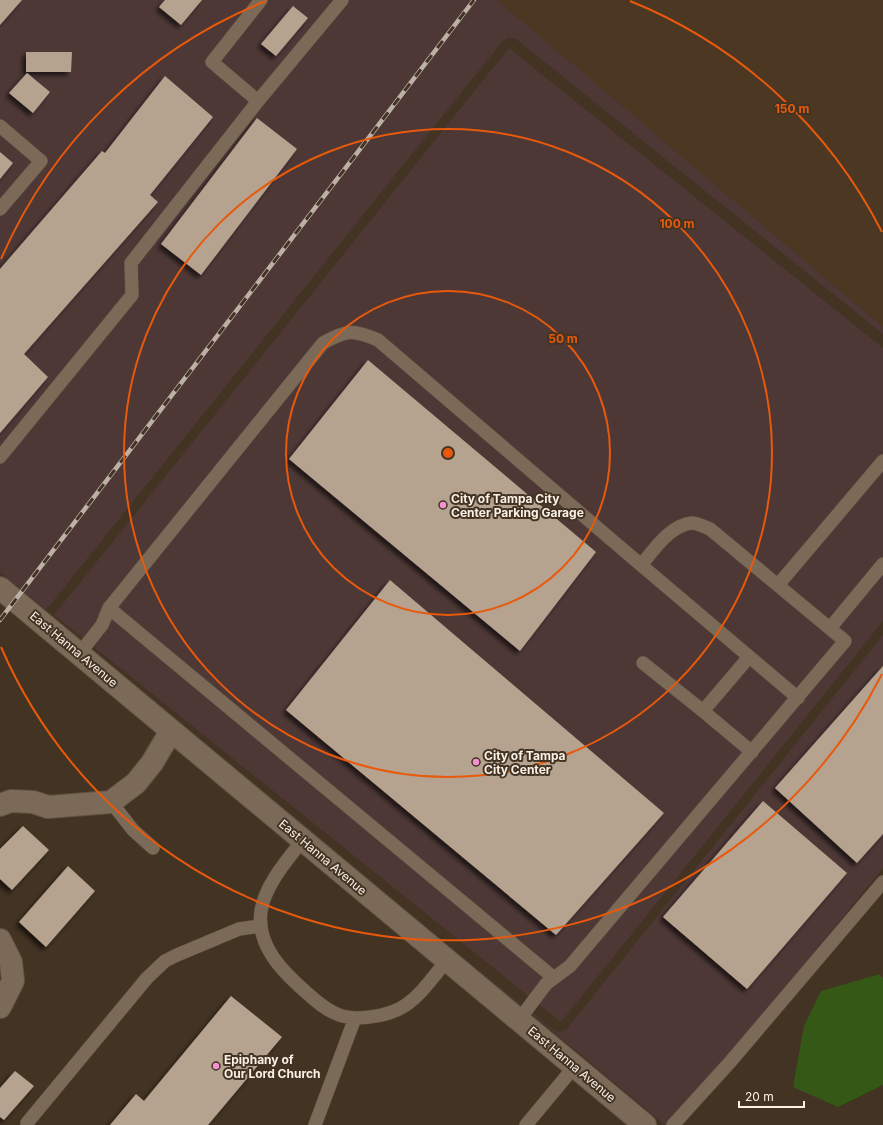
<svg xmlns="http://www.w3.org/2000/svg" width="883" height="1125" font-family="Inter,sans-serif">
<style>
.built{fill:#4c3822}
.industrial{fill:#4d3836}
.green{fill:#355817}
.building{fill:#b5a28f;filter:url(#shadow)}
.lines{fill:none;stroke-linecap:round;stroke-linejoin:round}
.service-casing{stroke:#605243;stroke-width:14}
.minor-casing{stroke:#605243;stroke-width:24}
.tertiary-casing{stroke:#605243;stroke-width:24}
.service{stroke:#7b6a58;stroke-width:13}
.minor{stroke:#7b6a58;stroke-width:22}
.tertiary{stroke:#7b6a58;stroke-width:22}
.rail-casing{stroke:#bdb1a5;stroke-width:4.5}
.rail{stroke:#423323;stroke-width:3;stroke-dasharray:9;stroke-linecap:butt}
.ring{fill:none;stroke:#e8590c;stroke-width:2}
.poi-dot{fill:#f591d3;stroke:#423323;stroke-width:1.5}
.labels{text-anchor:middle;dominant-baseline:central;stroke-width:4;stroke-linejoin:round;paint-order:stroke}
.poi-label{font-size:12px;font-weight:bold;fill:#fbf1e6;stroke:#423323;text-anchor:start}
.street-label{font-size:12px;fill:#fbf1e6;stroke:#423323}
.centre{fill:#e8590c;stroke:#423323;stroke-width:2}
.ring-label{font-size:12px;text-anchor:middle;font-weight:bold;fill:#e8590c;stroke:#423323;stroke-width:4;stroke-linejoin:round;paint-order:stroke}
</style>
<defs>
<filter id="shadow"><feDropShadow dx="-3.5" dy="3.5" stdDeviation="2" flood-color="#0009"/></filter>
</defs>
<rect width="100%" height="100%" fill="#423323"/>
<path class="built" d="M497,0H883V327L513,14Z"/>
<path class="industrial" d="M0,0H497L883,327V334L516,39L507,38L502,42L46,610L0,572Z
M509,48L883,348V621L561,1022L54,615Z
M883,635V868L673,1125H665L464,957L554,1030L560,1032L566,1030Z"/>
<path class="green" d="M880,974L883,978V1085L838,1107L793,1087L804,1026L821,991Z"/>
<path class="building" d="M0,0H22L0,25Z
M165,0H202L181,25L159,7Z
M293,6L308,18L276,56L261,44Z
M26,52H72L71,72H26Z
M27,73L50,92L33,113L9,93Z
M165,76L213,117L150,195L158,202L24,354L48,377L0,433V269L102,151L105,153Z
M257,118L297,149L201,275L161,244Z
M0,152L13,163L0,179Z
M368,360L596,552L520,651L289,459Z
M390,580L664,813L556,935L286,710Z
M883,666V834L857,863L775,788Z
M763,801L847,873L747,989L663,917Z
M23,826L49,850L12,890L0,879V849Z
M68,866L95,891L46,947L19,922Z
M231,996L282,1037L208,1125H110L136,1094L144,1101Z
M15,1071L34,1086L4,1120L0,1117V1088Z"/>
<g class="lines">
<defs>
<path id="service" d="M258,101L212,62L261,0
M0,126L41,161L0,209
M0,457L132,295L131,263L258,101L342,0
M778,585L883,461
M109,608L554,978
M830,628L883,564
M79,654L102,625L109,608L323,343C346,330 353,329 378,340L641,565
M749,657L703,711L752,752
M643,663L703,711
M111,802L133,830L153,848
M303,840C287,860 265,885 261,911C256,946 283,972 307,993C316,1001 326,1010 337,1014C342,1017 349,1017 355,1018
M519,1020L546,984L570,966C662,858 754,750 845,641L710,529C705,527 697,523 692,523C670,525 654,550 641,565L798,698
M27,1123L147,978L165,961L177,955L239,929L260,926
M315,1125L355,1018C407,1017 417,997 447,960
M526,1125L575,1066
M673,1125L731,1061L883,882"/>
<path id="minor" d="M0,805L11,801L33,802L48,807L111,802L136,783L152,763L171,731
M0,940L11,962L13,981L0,1007"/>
<path id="tertiary" d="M0,588L645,1125"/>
</defs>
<use href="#service" class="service-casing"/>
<use href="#minor" class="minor-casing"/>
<use href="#tertiary" class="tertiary-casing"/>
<use href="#service" class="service"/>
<use href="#minor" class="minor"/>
<use href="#tertiary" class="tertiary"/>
<defs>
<path id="rail" d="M0,620L474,0"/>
</defs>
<use href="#rail" class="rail-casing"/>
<use href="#rail" class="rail"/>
</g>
<g class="ring">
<circle cx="448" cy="453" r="162"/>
<circle cx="448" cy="453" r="324"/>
<path d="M882 674A487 487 0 0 1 1 647M1 259A487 487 0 0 1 266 1M630 1A487 487 0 0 1 882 232"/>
</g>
<g class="poi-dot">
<circle cx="443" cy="505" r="4"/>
<circle cx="476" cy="762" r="4"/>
<circle cx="216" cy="1066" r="4"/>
</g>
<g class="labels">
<g class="poi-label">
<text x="451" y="498">City of Tampa City<tspan x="451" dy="14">Center Parking Garage</tspan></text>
<text x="484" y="755">City of Tampa<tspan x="484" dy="14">City Center</tspan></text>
<text x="224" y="1059">Epiphany of<tspan x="224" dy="14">Our Lord Church</tspan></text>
</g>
<g class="street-label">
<text transform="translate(74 649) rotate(40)">East Hanna Avenue</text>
<text transform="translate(323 857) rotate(40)">East Hanna Avenue</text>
<text transform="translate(572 1064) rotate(40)">East Hanna Avenue</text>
</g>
</g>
<circle cx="448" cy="453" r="6" class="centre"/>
<g class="ring-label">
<text x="792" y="113">150 m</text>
<text x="677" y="228">100 m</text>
<text x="563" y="343">50 m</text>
</g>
<path d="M739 1101v6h65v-6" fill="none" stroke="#fbf1e6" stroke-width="2"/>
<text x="745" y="1101" font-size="12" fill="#fbf1e6" stroke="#423323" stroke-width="3" paint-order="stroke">20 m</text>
</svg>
